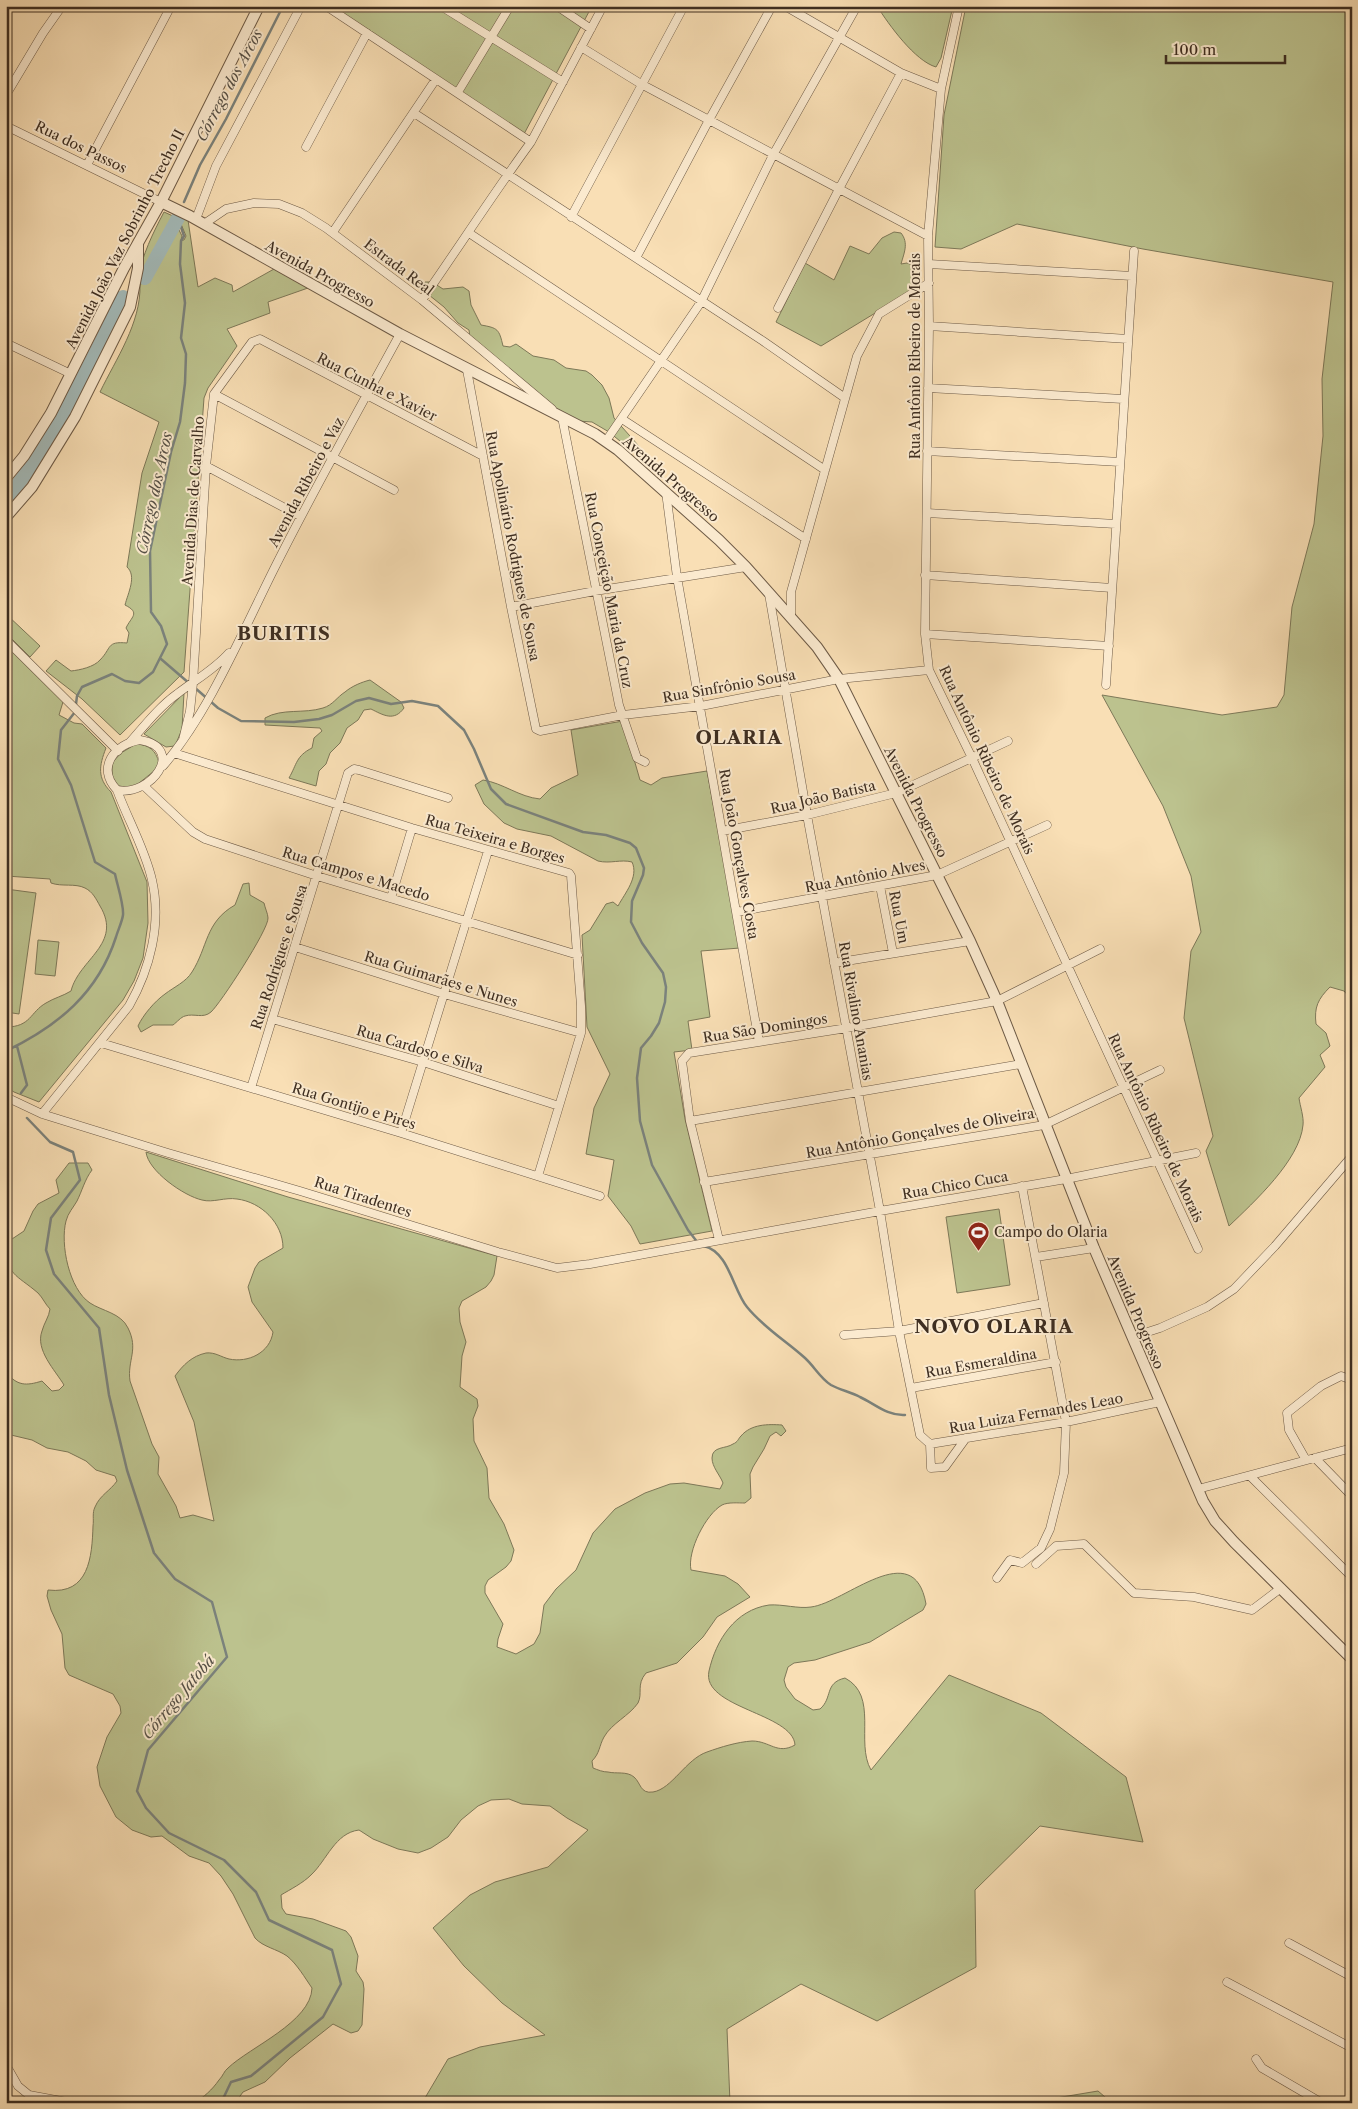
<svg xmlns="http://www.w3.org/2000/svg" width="1358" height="2109" font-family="'Libre Caslon Text',serif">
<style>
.green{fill:#bcc28e;stroke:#7d7858}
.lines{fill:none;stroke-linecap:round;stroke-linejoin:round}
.stream{stroke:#7b827c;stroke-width:2.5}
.river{stroke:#a3bab9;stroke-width:14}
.minor-casing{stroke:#6d5a46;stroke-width:9}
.tertiary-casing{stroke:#6d5a46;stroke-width:12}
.minor{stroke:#fbeacf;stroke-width:8}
.tertiary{stroke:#fbeacf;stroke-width:10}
.labels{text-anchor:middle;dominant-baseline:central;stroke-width:4;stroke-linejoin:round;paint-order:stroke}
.street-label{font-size:14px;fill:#3e2e21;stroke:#fbeacf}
.poi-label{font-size:14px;fill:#3e2e21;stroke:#fbeacf;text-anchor:start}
.water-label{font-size:15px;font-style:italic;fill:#575147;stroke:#fbeacf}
.district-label{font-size:19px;font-weight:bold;letter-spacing:1px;fill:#3e2e21;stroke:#fbeacf}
</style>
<rect width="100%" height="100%" fill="#f9dfb5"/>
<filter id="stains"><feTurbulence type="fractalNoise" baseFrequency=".004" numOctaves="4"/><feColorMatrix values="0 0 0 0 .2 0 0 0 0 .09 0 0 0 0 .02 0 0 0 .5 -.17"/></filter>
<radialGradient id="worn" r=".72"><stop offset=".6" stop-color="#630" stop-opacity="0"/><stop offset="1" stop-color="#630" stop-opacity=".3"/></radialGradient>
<path class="green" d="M329,6H592L524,134Z
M877,6H953L941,58L936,67C915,61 889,25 877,6Z
M966,6H1352V1000L1344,991L1330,987C1318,999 1314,1007 1316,1024L1326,1033L1330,1046L1320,1055L1325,1067L1299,1098C1300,1106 1304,1117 1303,1125C1300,1160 1254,1202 1229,1226L1206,1151L1213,1136L1184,1018L1191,951L1201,932L1191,876L1163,806L1102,695L1222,715L1277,707L1284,695L1292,607L1314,524L1323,436L1322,379L1333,282L1143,249L1017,224L961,249L935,247L944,115Z
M164,212L173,216L144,275L138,279C142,255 153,233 164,212Z
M183,217L188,220L198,287L215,278L232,285L233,292L274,269L308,288L268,302L270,313L227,329L237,346L208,388L204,398L184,672L120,735L82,699L46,671L56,660L71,671C80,670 94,667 100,660C112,648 106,641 127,643L129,633L126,628C131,617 141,613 125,605C128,593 137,576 127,567L142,473L159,422L100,392C116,359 141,323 140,285L150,276L177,226L182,236L181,240H184L186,236L181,224Z
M894,232L901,233C909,243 904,253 901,264L907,263L917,267L912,273L918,274V287L821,346L776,322L805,263L834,280L850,246L869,254L882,238Z
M425,282H432L443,289L463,287L469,291L471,305L481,325C498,328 499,329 503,346L510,347L516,344L533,356L554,360L566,368L586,371L592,375L602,385L609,398L614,418L653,462L643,460L609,432L592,422L578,421L562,417L470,338L469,330L458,323L444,307L429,295L425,289Z
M6,614L40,646L30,657L6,633Z
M6,645L63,702L59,715L74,723L82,724L106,748C99,766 97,778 111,792L147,882L148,923L143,958L134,981L123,1000L39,1102L14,1092L6,1087V1027C31,1027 30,1012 46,1003C54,998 63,996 71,991C79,959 123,944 100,906C96,899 93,892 85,888C75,883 62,887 51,883L50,879L6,876Z
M370,680L401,702L404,708C394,722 383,715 371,709L364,710L358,720L347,728L340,743L330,753L326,764L319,771L316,786L289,778C297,764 296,756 312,748L314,738L322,731L320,728L265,725V718C282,708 304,714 323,708C333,705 337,697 345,692C352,686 362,682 370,680Z
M184,693L182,729L175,746L166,747L144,734Z
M623,721L640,780L651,785L662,778L707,771L740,948L701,951L710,1017L688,1021L692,1050L674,1052L685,1119L712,1231L640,1244L631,1226L608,1196L614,1160L586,1154L594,1108L610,1074L587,1027L582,935L590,930L606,904L613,902L618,906C625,893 639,877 632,862C621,859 610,864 598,861L551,836L517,829L504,823L484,804L475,785L483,780C503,783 519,797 540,799L551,788L578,775L571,730Z
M136,744C149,745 156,750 159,763L154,771L133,788L119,786L112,778V763L121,753Z
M249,883L250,895L264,903C265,908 268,914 268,918C269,929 220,1004 211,1012C203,1019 194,1013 185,1016C181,1017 177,1022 173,1025H153L141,1032L138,1026C143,1015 155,1001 165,994C174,987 186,982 192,972C208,947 205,922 235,905L243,884Z
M6,889L36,893L19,1014L6,1012Z
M38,940L59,942L55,976L35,974Z
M146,1152L288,1197L497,1256L494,1275L491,1281L486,1287L462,1301L459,1308L460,1322L466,1342L462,1356L460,1387L477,1399L478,1406L473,1419L474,1441L487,1468L489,1498L504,1524L514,1550L511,1561L506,1567L488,1580L485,1586V1593L503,1624L498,1639L497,1647L516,1654L534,1644L540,1633L544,1605L556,1589L576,1570L593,1533L615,1509L645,1493L670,1484L684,1483L720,1489L723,1483C720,1475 712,1467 712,1458C712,1446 726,1449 733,1444C738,1442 738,1439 741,1436C751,1424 768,1424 782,1425L786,1431L781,1436L776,1432L770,1436L764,1449L753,1467L750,1474L751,1498L745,1503C738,1503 728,1502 722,1505C706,1514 687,1551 691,1570L725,1576L738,1584L750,1597L717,1617L703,1637L677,1663L646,1673C636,1685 643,1693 638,1703C629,1716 612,1723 604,1737C599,1746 600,1753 592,1761L593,1768C598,1770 603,1772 608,1772C616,1774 627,1771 634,1777C641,1783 640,1794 653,1792C672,1789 686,1759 707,1752C721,1747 737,1742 752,1741C770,1741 777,1755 795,1745C793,1713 701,1708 709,1671C716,1640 735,1610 769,1605C783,1604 798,1609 811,1607C845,1603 914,1535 926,1604L923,1610L870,1642L815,1660L794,1663L788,1667L784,1680L786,1687L795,1699L813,1710L820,1709C833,1698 824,1683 845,1678C879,1696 855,1742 871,1770L949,1675L1041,1713L1126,1777L1143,1842L1040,1826L975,1890L976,1967L877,2021L801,1984L727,2029L730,2103H422L448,2059L480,2047L545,2035L502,2003L464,1966L433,1928L470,1895L495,1882L548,1867L588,1830L567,1818L550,1806L522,1804L509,1799L491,1800L478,1806L461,1820L448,1837L431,1848L418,1853L398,1849L373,1839L359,1830C335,1833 327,1860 311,1875C303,1883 291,1889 281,1895L282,1908L286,1914L313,1919L346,1931L351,1937L358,1956L356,1971L363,1982L364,1989L362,2025L358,2031L351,2033L333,2024L290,2058L265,2082L243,2092L235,2103H194C204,2097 212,2090 219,2080C223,2076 224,2071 228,2068C250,2047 311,2022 312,1988C305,1978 297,1964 287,1956C277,1949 263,1947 255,1938L233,1894L221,1876L209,1863L189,1856L162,1836L151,1837L132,1830L116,1817L100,1786L97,1767L107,1737L121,1713L120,1706L113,1694L69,1675L65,1668L62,1634L51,1610L47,1596L48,1590C89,1595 92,1557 93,1526C94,1519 92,1513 95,1507C100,1495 110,1491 117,1481L115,1476L96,1470L86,1461L68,1452L47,1448L32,1440L11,1435L6,1437V1372C17,1386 26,1386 42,1381L52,1391L59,1390L64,1385C55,1370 35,1350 42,1331C44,1323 49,1317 50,1309C45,1304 43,1298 38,1293C16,1274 6,1276 6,1243L24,1231L33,1211L38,1204L59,1193L56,1180L69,1163H88L92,1170C85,1179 82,1191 77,1201C73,1208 68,1213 66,1221C60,1244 69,1289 90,1303C102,1311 121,1313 128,1328C139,1350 127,1360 130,1381L152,1444L159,1457L158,1474L176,1506L180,1518L193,1515L214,1521L194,1422L175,1376C183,1365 192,1356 206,1353C215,1352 221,1357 229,1359C248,1363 270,1353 273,1332L252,1302L248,1287L255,1268L259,1262L283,1248C283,1223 261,1202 237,1199C225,1197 213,1203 202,1200C184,1196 148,1171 146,1152Z
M999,1209L1010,1285L957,1293L946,1217Z
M1098,2091L1112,2103H1026Z"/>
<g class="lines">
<path class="stream" d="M184,202L200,165L226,119L283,6
M161,659L190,684
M194,687L218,708L241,721L294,722L319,719L332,715L356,701L369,698L391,704L412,701L438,706L464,730L474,749L491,789L506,804L583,832L606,835L630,843L636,848L644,868L643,875L632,901L631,922L642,943L663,973L666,987L665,1002L659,1023L651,1036L641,1048L637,1078L640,1121L652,1165L688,1230L698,1243
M17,1046L27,1085L21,1093
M6,1051C58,1026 98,993 116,937C118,930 122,922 123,915C124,905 117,884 115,874L95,862L71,785L58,759L61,730L75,712L77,696L82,687L112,674L125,681L139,683L153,672L167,644L161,626L151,612L150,551L171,452L180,422L185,383L186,354L181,338L185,303L180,264L181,241L184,236L178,218
M27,1118L50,1142L73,1152L80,1180L51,1218L46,1250L54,1274L99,1328L109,1395L127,1470L154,1553L175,1579L212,1602L227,1657L148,1750L137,1791L146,1808L169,1833L224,1860L256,1892L269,1920L332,1950L341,1984L323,2017L251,2076L231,2082L221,2103
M704,1246C729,1252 733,1290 747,1307C764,1328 785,1340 805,1358C814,1366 820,1378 831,1385C840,1390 851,1392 860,1397C875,1404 887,1416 905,1415"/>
<path class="river" d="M145,278L178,218
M6,500C55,438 89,367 123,297"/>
<defs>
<path id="minor" d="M326,6L531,142L603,6
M441,6L563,82
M557,6L591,29
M785,6L901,73L941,89
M959,6L941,89L928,236L929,326L925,634L929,670L972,758L1198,1249
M581,47L641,84L928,236
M458,92L510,6
M6,95L43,33L62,6
M414,113L763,341L845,398
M6,126L161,202
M306,147L367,33
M87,165L171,6
M571,217L684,6
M196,219L216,166L301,6
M204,224L226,209L254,203L279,204L302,213L326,228L422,300L552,409
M333,232L436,79
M469,233L825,470
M636,258L709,120L772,6
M929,264L1132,276
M422,300C459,247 493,194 531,142
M778,308L839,189L901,73
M929,326L1128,339
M6,343L71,374
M467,370L511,607L536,729L540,731L623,715L701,706L839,679L929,670
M928,388L1123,399
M214,394L394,490
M562,417L619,705L637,758L645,762
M622,419L806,539
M606,441L701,302L773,155L857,6
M927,451L1120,462
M206,466L300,516
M666,492L677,577L759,1042
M927,513L1116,524
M925,575L1112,588
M769,594L807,815L880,1211L899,1331L920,1435L930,1444L1066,1422L1160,1402
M511,607L595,591L746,567
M791,617V592L857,356L879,314L929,283
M925,634L1109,646
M6,640L118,751
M1106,685L1134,251
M140,740C187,748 151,797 117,790C96,768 114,744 140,740Z
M183,740L190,711L193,683L206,466L214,394L252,342L260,339L483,456
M130,742C145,725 159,707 177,694C195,680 214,670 229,653
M174,753L412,828L569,873L571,876L581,1006V1033L538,1176
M163,766C208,714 242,633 273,571C313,491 357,413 400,334
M144,786L193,832L205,839L317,876L578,955
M722,831L807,815L896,793L1008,741
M880,886L893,953
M391,898L412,828
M737,912L937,875L1047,825
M295,947L444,994L581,1033
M834,963L970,941
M272,1019L423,1062L559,1106
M101,1043L401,1133L600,1196
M251,1088L348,773L354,769L359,770L448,798
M6,1097L42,1114L168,1153L300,1191L498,1252L557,1268L590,1264L880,1211L1066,1179L1196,1153
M42,1114L129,1006C150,969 162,923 152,880C145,849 128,820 117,790
M690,1121L1021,1064
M401,1133L488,851
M704,1182L1044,1125L1160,1070
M719,1240L690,1121L682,1061L689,1053L847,1028L997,1001L1100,949
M1036,1257L1094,1248
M844,1335L899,1331L1044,1303
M1132,1337L1160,1328L1207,1307L1234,1289L1275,1246L1352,1156
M911,1388L1056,1362
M930,1444L931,1468L945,1467L966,1438
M1315,1458L1352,1496
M1306,1460L1289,1430L1287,1413L1321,1386L1341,1376L1352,1380
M1250,1476L1352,1577
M1198,1489L1352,1448
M1036,1564L1056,1546L1084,1544L1134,1593L1194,1597L1252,1610L1281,1588
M997,1578L1010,1560L1022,1563L1041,1548L1050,1529L1064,1473L1066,1422L1022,1186
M1289,1943L1352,1977
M1227,1982L1352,2048
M1256,2059L1262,2068L1322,2103
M6,2065L18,2086L29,2095L72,2103"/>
<path id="tertiary" d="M161,202L190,216L400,334L595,434L618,450L719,540L746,567L817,647L839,679L970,941L997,1001L1094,1248L1203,1501L1215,1521L1234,1542L1352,1659
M6,478L24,456L51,413L124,268L161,202L259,6
M6,517L32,487L75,417L130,307L138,268V244"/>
</defs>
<use href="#minor" class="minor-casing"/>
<use href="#tertiary" class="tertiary-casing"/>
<use href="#minor" class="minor"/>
<use href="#tertiary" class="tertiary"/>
</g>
<defs>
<symbol id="stadium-pin" viewBox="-11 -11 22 30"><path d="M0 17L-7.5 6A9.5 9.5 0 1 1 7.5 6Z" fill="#8f2418" stroke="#fbeacf"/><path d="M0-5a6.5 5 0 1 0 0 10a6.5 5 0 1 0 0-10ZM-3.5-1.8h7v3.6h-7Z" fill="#fff"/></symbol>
</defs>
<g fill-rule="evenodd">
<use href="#stadium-pin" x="966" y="1220" width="25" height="34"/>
</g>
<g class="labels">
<g class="street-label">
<text transform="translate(81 147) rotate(26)">Rua dos Passos</text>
<text transform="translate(125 239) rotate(-63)">Avenida João Vaz Sobrinho Trecho II</text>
<text transform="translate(399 267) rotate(37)">Estrada Real</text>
<text transform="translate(320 274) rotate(29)">Avenida Progresso</text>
<text transform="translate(915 356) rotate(-90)">Rua Antônio Ribeiro de Morais</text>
<text transform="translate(377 387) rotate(27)">Rua Cunha e Xavier</text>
<text transform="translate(671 479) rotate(41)">Avenida Progresso</text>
<text transform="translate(306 482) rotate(-62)">Avenida Ribeiro e Vaz</text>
<text transform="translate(193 501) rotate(-86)">Avenida Dias de Carvalho</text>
<text transform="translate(513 546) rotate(79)">Rua Apolinário Rodrigues de Sousa</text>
<text transform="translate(609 590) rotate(79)">Rua Conçeição Maria da Cruz</text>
<text transform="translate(729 686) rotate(-10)">Rua Sinfrônio Sousa</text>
<text transform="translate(987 760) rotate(65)">Rua Antônio Ribeiro de Morais</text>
<text transform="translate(823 797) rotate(-13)">Rua João Batista</text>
<text transform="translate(916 802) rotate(63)">Avenida Progresso</text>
<text transform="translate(495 839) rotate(16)">Rua Teixeira e Borges</text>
<text transform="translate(739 854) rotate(80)">Rua João Gonçalves Costa</text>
<text transform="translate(356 874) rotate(17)">Rua Campos e Macedo</text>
<text transform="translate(865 876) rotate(-11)">Rua Antônio Alves</text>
<text transform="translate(899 917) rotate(79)">Rua Um</text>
<text transform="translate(279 957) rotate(-72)">Rua Rodrigues e Sousa</text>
<text transform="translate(441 979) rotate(17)">Rua Guimarães e Nunes</text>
<text transform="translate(856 1011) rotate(80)">Rua Rivalino Ananias</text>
<text transform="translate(765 1028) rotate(-9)">Rua São Domingos</text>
<text transform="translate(420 1049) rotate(17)">Rua Cardoso e Silva</text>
<text transform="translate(354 1106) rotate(17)">Rua Gontijo e Pires</text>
<text transform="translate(1156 1128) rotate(65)">Rua Antônio Ribeiro de Morais</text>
<text transform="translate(920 1133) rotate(-10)">Rua Antônio Gonçalves de Oliveira</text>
<text transform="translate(955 1185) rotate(-10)">Rua Chico Cuca</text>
<text transform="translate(363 1197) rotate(18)">Rua Tiradentes</text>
<text transform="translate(1136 1312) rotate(67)">Avenida Progresso</text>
<text transform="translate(981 1363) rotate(-10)">Rua Esmeraldina</text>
<text transform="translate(1036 1413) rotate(-10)">Rua Luiza Fernandes Leao</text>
</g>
<g class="poi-label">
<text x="994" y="1232">Campo do Olaria</text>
</g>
<g class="water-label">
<text transform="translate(229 85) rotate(-62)">Córrego dos Arcos</text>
<text transform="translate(154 493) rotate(-78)">Córrego dos Arcos</text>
<text transform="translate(178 1697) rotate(-50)">Córrego Jatobá</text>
</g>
<g class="district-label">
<text x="284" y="633">BURITIS</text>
<text x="739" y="737">OLARIA</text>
<text x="994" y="1326">NOVO OLARIA</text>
</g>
</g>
<rect width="1358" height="2109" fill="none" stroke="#f9dfb5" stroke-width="25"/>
<rect x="8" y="8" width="1343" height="2094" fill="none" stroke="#3e2e21" stroke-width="2.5"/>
<rect x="12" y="12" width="1333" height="2084" fill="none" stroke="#3e2e21"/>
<path d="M1166 55v8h119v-8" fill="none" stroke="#3e2e21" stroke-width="2.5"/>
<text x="1173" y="55" font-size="15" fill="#3e2e21" stroke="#fbeacf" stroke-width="4" paint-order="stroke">100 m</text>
<rect width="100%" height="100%" filter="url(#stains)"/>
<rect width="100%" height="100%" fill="url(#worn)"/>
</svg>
